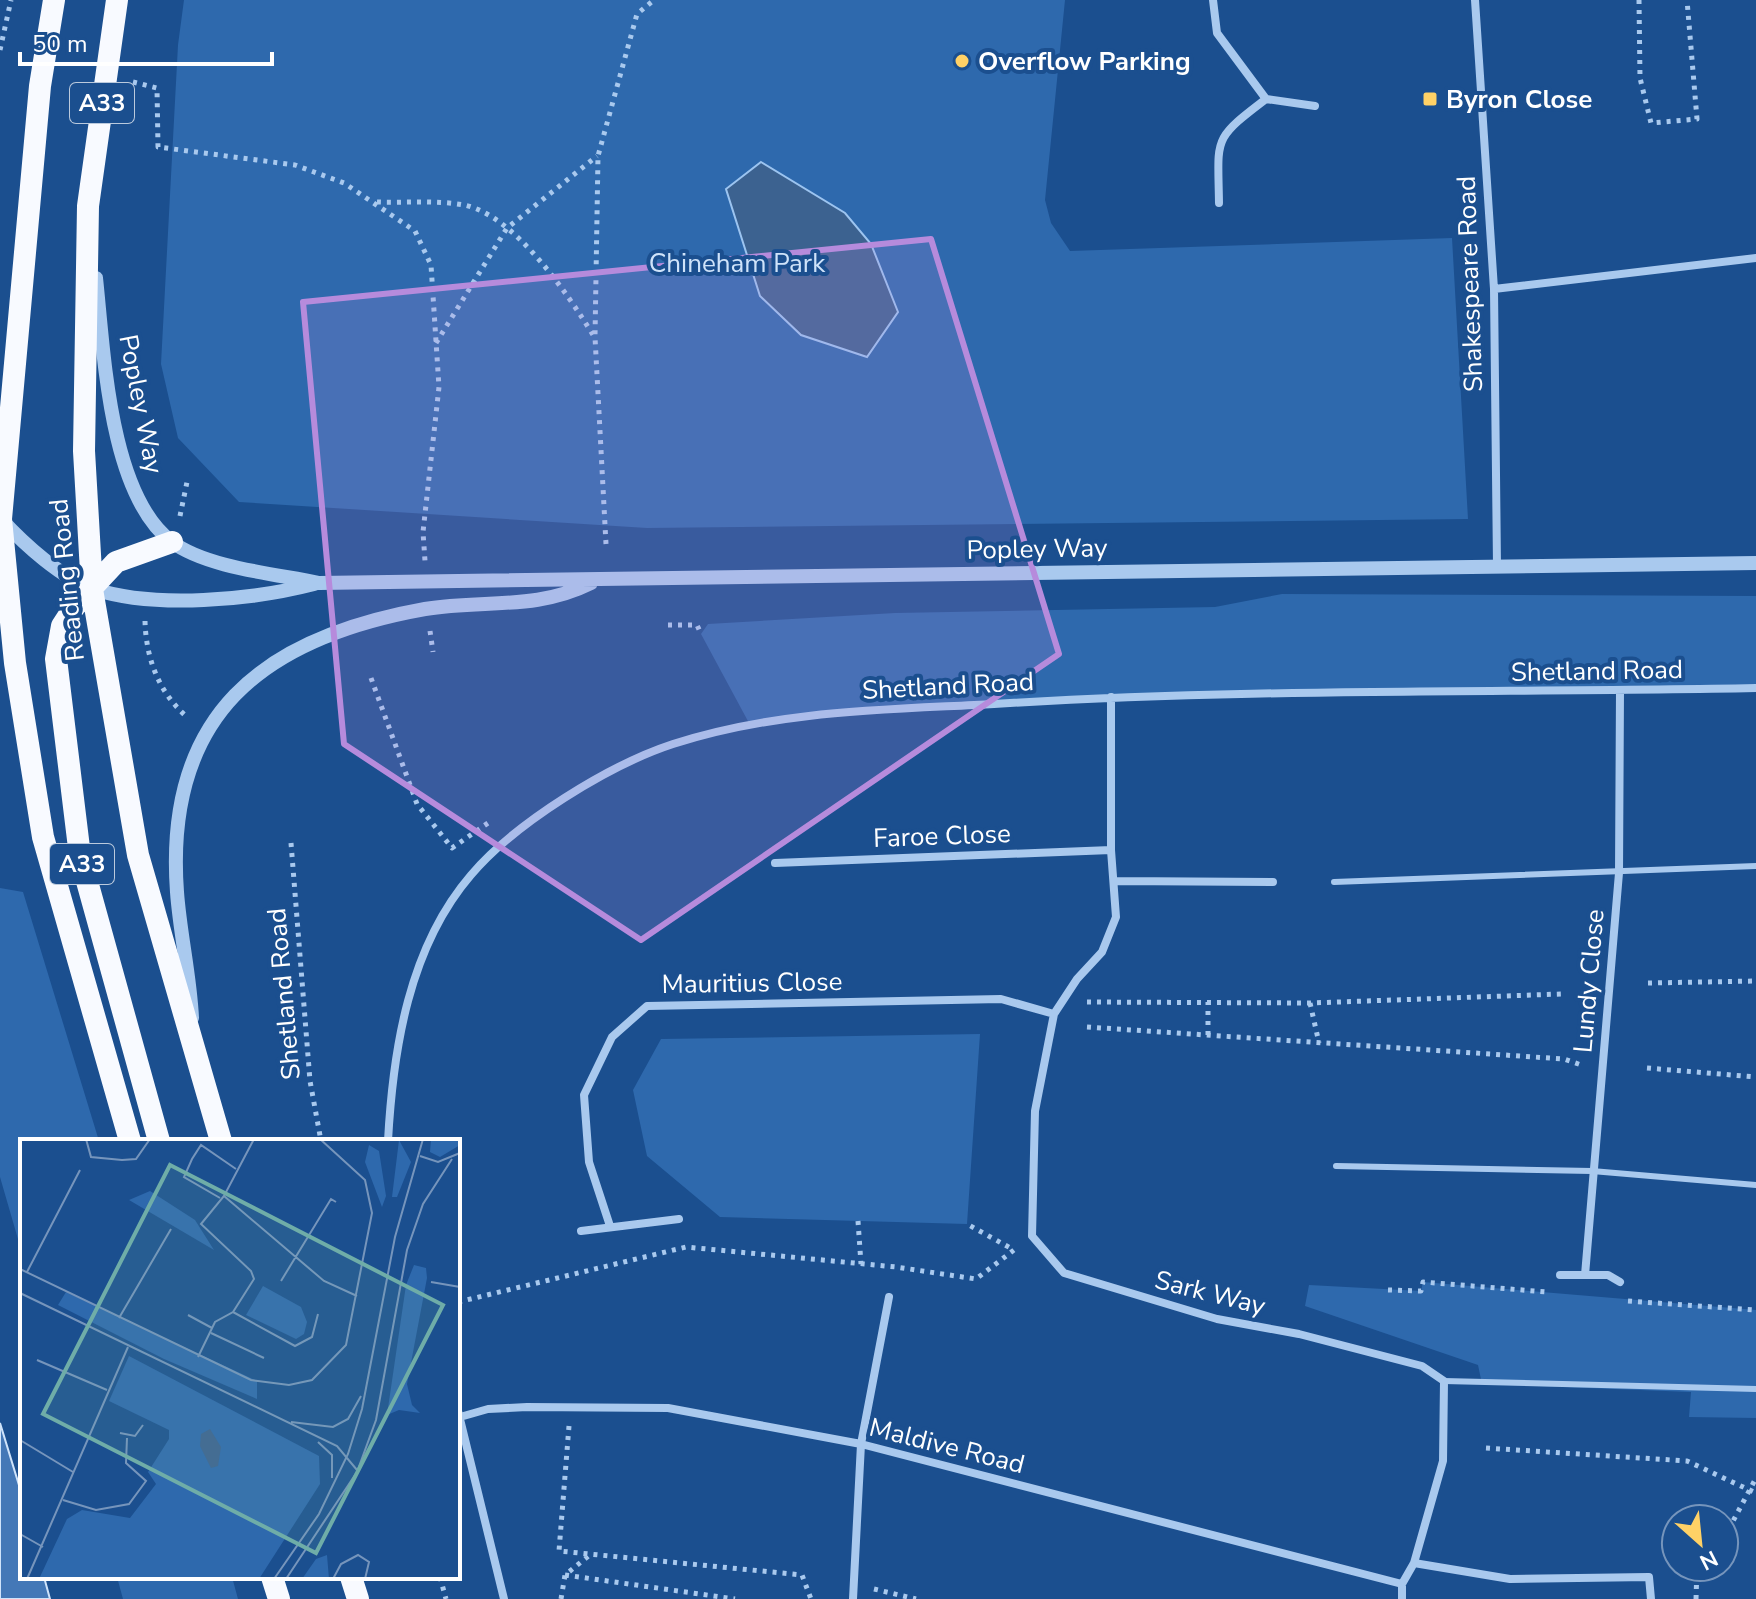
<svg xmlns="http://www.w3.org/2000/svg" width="1756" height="1599" font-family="'Nunito Sans',sans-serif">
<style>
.green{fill:#2e69ad}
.water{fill:#3c6290;stroke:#9cc4f0;stroke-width:2}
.building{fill:#4478b7;stroke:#cfe3fa;stroke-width:2}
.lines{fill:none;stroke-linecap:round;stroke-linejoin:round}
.path{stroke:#a9c9ee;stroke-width:5;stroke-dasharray:4 6;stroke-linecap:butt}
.service{stroke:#a9c9ee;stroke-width:6}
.minor{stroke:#a9c9ee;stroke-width:8}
.tertiary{stroke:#a9c9ee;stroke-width:14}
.trunk{stroke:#f8faff;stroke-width:22}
.marked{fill:#b68bdc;fill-opacity:0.2;stroke:#b68bdc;stroke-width:6;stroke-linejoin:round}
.poi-dot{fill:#ffd166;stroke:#1b4f8f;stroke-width:3}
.labels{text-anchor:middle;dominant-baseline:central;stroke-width:8;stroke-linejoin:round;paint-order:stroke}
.shield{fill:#1b4f8f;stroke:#bbcadd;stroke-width:2}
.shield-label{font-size:24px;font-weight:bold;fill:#fff}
.poi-label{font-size:26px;font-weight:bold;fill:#fff;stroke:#1b4f8f;text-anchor:start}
.park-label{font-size:26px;fill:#cfe3fa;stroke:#1b4f8f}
.street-label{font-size:26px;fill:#fff;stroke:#1b4f8f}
.inset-road{fill:none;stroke:#7695bc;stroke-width:2}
.view{fill:#6fada8;fill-opacity:0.15;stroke:#6fada8;stroke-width:4}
.inset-edge{fill:none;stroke:#fff;stroke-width:4}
</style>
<rect width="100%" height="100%" fill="#1b4f8f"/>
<path class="green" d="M184,0H1065L1045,200L1051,223L1070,251L1452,238L1468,519L647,528L239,502L178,438L161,364L178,45Z
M1282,594L1756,596V688L1143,696L957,706L749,723L701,634L708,624L895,613L1215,607Z
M0,888L23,892L99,1141H22V1253L0,1177Z
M980,1034L967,1224L720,1217L647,1156L633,1090L661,1039Z
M1423,1282L1756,1310V1418L1689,1417L1691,1392L1482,1384L1478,1365L1305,1306L1309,1285L1421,1291Z
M117,1577H232L238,1599H123Z"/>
<path class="water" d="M761,162L845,213L871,244L898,312L867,357L801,335L760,296L726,189Z"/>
<path class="building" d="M0,1423L22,1495V1577H44L50,1599H0Z
M0,1423L22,1495V1577H44L50,1599H0Z"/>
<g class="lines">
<path class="path" d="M1639,0L1640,78L1651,123L1697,119L1687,0
M0,50L11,0
M133,82L157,88L158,147L295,165L344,183L415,231L431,265L439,387L423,532L425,561
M377,202C405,203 437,200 464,205C514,215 568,294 593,335
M436,343L507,228L597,156
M180,516L187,482
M606,544L595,337L598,156L637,14L654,0
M145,621C146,659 159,693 188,718
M668,625H697L701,634
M430,631L433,652
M371,678L417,804L452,848L488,823
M291,843L310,1081L321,1141
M1648,983L1756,981
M1087,1002L1310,1003L1561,994
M1310,1003L1319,1043
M1087,1027L1564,1059L1584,1066
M1208,1035V1002
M1647,1068L1756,1077
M858,1221L861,1264
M1388,1290L1421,1291L1423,1282L1547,1292
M1628,1301L1756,1310
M458,1302L686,1247L896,1267L976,1279L1014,1250L967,1224
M569,1426L559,1551L802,1575L811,1599
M1486,1448L1687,1461L1756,1493
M1724,1538L1756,1478
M565,1575L735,1599
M440,1577L446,1599
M874,1589L916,1599
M561,1599L565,1575L591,1554
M1696,1599L1697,1567"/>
<path class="service" d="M1334,882L1756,866
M1336,1166L1592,1171L1756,1185
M1444,1381L1756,1389"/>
<path class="minor" d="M1213,0L1217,33L1266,99
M1475,0L1494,289L1497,566
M1219,203C1218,137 1212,140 1266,99L1315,106
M1494,289L1756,258
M1111,697V850L1116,917L1102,952L1077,979L1054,1014L1035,1111L1032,1236L1064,1273L1217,1319L1299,1334L1422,1366L1444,1381L1443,1461L1414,1563L1402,1584
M775,863L1111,850
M1115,881L1273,882
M388,1141C393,1049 409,947 471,875C515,823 609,765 673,744C779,710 884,710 994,704C1247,688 1502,693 1756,688
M610,1226L589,1162L584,1095L612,1037L647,1006L1001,999L1054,1014
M581,1231L679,1219
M1560,1275H1608L1620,1282
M1585,1275L1619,873L1620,690
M458,1411L504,1599
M460,1417L488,1409L527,1407L668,1408L861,1444L1402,1584
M1414,1563L1510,1579L1649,1577L1651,1599
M1402,1584V1599
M853,1599L861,1444L889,1297"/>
<path class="tertiary" d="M96,278C104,352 109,495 172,542C207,568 277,574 319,583L1756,563
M1,519C23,543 62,579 94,589C155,609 252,600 314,584
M192,1018C190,975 180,934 177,892C164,715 262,638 425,609C484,599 535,611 591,583"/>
<path class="trunk" d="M54,0L40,86L1,519L15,663L43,837L130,1141
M117,0L88,206L84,451L92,589L138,855L221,1141
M159,1141L80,856L56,659L62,626L75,606L116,562L172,542
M272,1577L279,1599
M351,1577L358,1599"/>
</g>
<path class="marked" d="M931,239L1059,654L641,940L344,744L303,302Z"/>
<g class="poi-dot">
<circle cx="962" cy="61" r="8"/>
<rect x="1422" y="91" width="16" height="16" rx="4"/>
</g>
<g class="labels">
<g class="shield">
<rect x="70" y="83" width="64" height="40" rx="6"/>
<rect x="50" y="844" width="64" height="40" rx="6"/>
</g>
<g class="shield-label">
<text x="102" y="103">A33</text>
<text x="82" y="864">A33</text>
</g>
<g class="poi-label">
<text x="978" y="61">Overflow Parking</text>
<text x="1446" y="99">Byron Close</text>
</g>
<g class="park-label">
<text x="737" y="263">Chineham Park</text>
</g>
<g class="street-label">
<text transform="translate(1470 284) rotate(-92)">Shakespeare Road</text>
<text transform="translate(141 404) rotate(79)">Popley Way</text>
<text transform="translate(1037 549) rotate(-1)">Popley Way</text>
<text transform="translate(67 580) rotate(-96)">Reading Road</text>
<text transform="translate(1597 671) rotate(-1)">Shetland Road</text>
<text transform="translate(948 686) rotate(-3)">Shetland Road</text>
<text transform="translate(942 836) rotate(-2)">Faroe Close</text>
<text transform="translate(1589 981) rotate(-85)">Lundy Close</text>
<text transform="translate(752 983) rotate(-1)">Mauritius Close</text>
<text transform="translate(284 994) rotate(-95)">Shetland Road</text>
<text transform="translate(1210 1293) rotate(14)">Sark Way</text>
<text transform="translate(947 1446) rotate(14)">Maldive Road</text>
</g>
</g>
<g transform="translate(20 1139)">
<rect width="440" height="440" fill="#1b4f8f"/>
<path d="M411,0H440V6L420,18L410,13ZM379,1L391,23L377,58H372ZM349,6L359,12L366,57L362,68L345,23ZM130,52L175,81L194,111L109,61ZM394,126L406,129L407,139L387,245L392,266L400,274L379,271L367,276L386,146ZM243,147L281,168L287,183L284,195L276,200L226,176ZM46,153L237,242V260L144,220L38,166ZM109,217L299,317L300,345L239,440H19L47,380L62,371L110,379L136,345L128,333L149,300V291L89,262ZM307,416L309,440H282L296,420Z" fill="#2e69ad"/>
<path d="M190,290L201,308L198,327L191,329L180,307L181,295Z" fill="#3c6290"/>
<path class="inset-road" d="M66,0L71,18L102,21L116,20L130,0M400,17L418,23L440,14M204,57L304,142L337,157M200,59L164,38L172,20L181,6L216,30M0,130L231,241L269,246L292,241L326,206L352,74L345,41L300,0M7,133L60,31M261,142L311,60L316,63M411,143L440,148M0,154L317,307L337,331M213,173L275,207L292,198L298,175M168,176L192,189M99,179L151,90M191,194L244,219M178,218L195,183L213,173L234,140L231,132L181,85L204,57L234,0M17,221L87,251M271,283L313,288L328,280L341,257M100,294L115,297L123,286M0,301L53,333M298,303L312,316V339M43,361L76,371L109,365L126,342L106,324L107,299M0,395L23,408M7,440L108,208M254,440L299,375L328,315L342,270L375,98L403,0M266,440L337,333L356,281L387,111L403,65L432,20M313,440L321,425L338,416L349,423L345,440"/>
<path class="view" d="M150,26L423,166L296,414L23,275Z"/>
<rect width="440" height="440" class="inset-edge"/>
</g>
<g transform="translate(1700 1543) rotate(153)"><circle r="38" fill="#1b4f8f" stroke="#7695bc" stroke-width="2"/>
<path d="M0-6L14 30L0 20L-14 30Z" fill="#ffd166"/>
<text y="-12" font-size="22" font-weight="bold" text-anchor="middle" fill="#ffffff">N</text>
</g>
<path d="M20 52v12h252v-12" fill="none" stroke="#ffffff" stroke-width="4"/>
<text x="32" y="52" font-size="24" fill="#ffffff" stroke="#1b4f8f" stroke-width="6" paint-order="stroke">50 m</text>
</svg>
